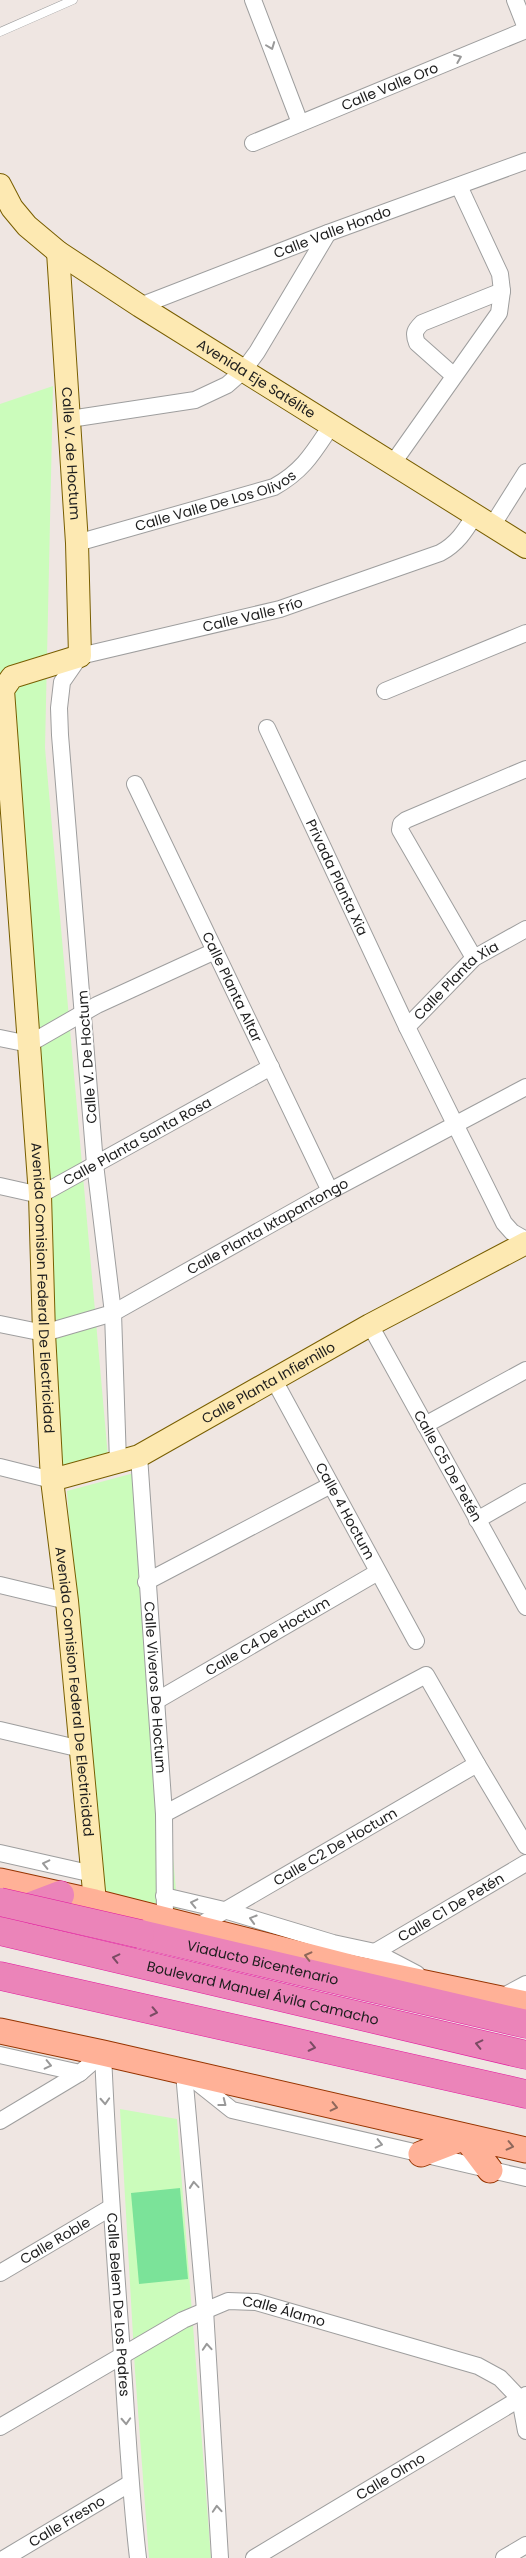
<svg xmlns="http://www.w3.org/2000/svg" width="526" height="2558" font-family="Poppins,sans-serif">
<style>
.park{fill:#cbfcbb}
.pitch{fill:#7be399}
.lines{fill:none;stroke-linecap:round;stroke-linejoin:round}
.lane-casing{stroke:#9e9e9e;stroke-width:9}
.street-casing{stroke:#9e9e9e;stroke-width:18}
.secondary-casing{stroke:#785e00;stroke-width:24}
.primary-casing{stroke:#963400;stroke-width:27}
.highway-casing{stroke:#e2199f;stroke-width:29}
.lane{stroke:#fff;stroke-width:8}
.street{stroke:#fff;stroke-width:16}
.secondary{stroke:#fde9b2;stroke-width:22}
.primary{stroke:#ffb197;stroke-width:25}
.highway{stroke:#eb84b9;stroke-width:28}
.highway-bridge-casing{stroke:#e2199f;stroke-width:29;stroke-linecap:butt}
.highway-bridge{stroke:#eb84b9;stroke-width:28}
.oneway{stroke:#999}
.oneway2{stroke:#8e675a}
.oneway3{stroke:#7a4b63}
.labels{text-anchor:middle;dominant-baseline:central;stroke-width:4.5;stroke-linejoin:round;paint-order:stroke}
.street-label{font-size:14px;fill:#1d1d1d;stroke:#fff}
</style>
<rect width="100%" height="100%" fill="#efe6e2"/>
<path class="park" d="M53,386L45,748L108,1457L51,1472L0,739V404Z
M138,1472L179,1923L95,1902L67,1491Z
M120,2109L177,2119L211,2558H149L135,2371Z"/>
<path class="pitch" d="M180,2188L188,2279L139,2284L131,2193Z"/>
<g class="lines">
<defs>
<path id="lane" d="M0,32L73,0"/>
<g id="street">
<path d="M253,0L300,123"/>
<path d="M515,0L526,28"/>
<path id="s1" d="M253,143L526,30"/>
<path id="s2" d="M140,306L328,233L526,161"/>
<path d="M453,375L417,343C413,333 415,330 422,323L502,291"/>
<path d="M70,419L195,400L227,385L243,371L257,352L328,233"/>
<path d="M393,463L499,313L502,291L500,274L459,186"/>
<path d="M492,526L526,472"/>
<path id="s3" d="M77,543L274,487C303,471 313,453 331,426"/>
<path d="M385,691L526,633"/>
<path id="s4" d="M267,728L407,1027L504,1223L512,1232L526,1240"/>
<path id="s5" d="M135,784L330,1191"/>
<path d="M474,958L400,830L401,824L406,820L526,769"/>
<path id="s6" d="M407,1027L474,958L526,929"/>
<path d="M0,1038L29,1044L97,1005L215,951"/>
<path id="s7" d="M0,1186L40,1195L271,1067"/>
<path id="s8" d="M0,1324L44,1333L113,1313L330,1191L526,1087"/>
<path id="s9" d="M370,1325L526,1607"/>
<path id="s10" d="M274,1380L416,1641"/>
<path d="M425,1425L526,1370"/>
<path id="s11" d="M139,1456L164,1814L165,1920"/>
<path id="s12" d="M118,1462L113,1313L95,1164L60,735L59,708L62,682L80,656L280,609L440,553C457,544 465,531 475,515"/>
<path d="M0,1467L52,1480"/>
<path d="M477,1520L526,1492"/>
<path d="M146,1582L331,1485"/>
<path d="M0,1585L67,1601"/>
<path id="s13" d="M156,1701L378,1572"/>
<path d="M0,1730L81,1749"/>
<path d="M164,1814L426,1675L477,1764L526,1846"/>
<path d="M0,1853L93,1874"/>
<path d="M164,1896L224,1910L333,1943L375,1952L417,1974"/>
<path id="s14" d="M195,1928L477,1764"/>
<path id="s15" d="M375,1952L526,1863"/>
<path d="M500,1998L526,1984"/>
<path id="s16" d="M103,2053C107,2153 115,2254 122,2354C127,2423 130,2490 138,2558"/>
<path d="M0,2055L80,2073L103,2053"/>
<path d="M184,2073L205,2310L220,2558"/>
<path d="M188,2075L232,2110L526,2178"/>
<path d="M0,2121L80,2073"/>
<path id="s17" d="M0,2273L110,2208"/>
<path id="s18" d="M0,2427L183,2320L228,2301L256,2302L478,2366L500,2378L520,2399L526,2431"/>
<path id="s19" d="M5,2558L129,2484"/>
<path id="s20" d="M254,2558L526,2395"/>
<path d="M504,2558L526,2545"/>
</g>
<g id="secondary">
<path id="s21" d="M0,185L12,208L27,226L58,252L140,306L526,547"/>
<path id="s22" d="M58,252L77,543L80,656L12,677L3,690L40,1195L44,1333L52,1480L67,1601L95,1902"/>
<path id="s23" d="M52,1480L139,1456L370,1325L526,1243"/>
</g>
<path id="primary" d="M0,1881L95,1902L358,1969L526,2004
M0,2031L103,2053L526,2150
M421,2154L465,2137L490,2170"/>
<g id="highway">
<path d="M15,1912L60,1895"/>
<path id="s24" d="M0,1931L526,2055"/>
<path id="s25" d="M140,1934L526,2024"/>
<path d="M0,1976L526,2094"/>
</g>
</defs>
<use href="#lane" class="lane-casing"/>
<use href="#street" class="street-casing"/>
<use href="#secondary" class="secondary-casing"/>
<use href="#primary" class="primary-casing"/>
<use href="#highway" class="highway-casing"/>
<use href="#lane" class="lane"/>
<use href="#street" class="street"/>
<use href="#secondary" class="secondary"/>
<use href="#primary" class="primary"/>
<use href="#highway" class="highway"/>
<defs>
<path id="highway-bridge" d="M0,1902L140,1934"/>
</defs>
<use href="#highway-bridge" class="highway-bridge-casing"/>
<use href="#highway-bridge" class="highway-bridge"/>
</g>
<defs><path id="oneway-chevron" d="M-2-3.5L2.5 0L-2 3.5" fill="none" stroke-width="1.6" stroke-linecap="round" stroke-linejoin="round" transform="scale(1.25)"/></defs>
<g class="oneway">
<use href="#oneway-chevron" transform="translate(271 46) rotate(69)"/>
<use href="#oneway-chevron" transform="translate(458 58) rotate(-22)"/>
<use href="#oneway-chevron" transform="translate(46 1864) rotate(-167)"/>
<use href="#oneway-chevron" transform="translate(194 1903) rotate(-167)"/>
<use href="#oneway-chevron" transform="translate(253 1919) rotate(-163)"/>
<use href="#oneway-chevron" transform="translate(48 2065) rotate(13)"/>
<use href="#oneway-chevron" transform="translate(105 2101) rotate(87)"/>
<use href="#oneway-chevron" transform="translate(223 2103) rotate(38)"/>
<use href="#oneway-chevron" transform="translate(379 2144) rotate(13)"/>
<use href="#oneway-chevron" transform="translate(194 2185) rotate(-95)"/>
<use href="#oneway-chevron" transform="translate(207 2347) rotate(-94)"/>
<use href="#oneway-chevron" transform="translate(126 2421) rotate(87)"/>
<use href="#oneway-chevron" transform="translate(217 2509) rotate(-94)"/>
</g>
<g class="oneway2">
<use href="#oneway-chevron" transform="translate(308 1956) rotate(-166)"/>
<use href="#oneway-chevron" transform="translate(334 2107) rotate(13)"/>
<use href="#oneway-chevron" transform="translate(510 2146) rotate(13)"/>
</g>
<g class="oneway3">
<use href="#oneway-chevron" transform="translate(116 1958) rotate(-167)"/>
<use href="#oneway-chevron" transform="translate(154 2012) rotate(12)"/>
<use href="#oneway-chevron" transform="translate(479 2044) rotate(-167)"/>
<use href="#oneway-chevron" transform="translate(312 2047) rotate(12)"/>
</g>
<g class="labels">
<g class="street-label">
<text stroke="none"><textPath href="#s1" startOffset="148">Calle Valle Oro</textPath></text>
<text stroke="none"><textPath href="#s2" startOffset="206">Calle Valle Hondo</textPath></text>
<text stroke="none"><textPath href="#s21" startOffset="325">Avenida Eje Satélite</textPath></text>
<text stroke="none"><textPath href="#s22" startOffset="202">Calle V. de Hoctum</textPath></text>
<text stroke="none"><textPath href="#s3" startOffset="145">Calle Valle De Los Olivos</textPath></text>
<text stroke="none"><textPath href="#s12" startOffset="992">Calle Valle Frío</textPath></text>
<text stroke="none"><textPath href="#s4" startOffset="165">Privada Planta Xia</textPath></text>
<text stroke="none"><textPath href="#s6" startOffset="68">Calle Planta Xia</textPath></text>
<text stroke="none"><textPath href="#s5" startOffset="225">Calle Planta Altar</textPath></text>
<text transform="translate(87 1057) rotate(-94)">Calle V. De Hoctum</text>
<text stroke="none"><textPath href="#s7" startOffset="152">Calle Planta Santa Rosa</textPath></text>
<text stroke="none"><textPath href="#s8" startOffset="294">Calle Planta Ixtapantongo</textPath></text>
<text stroke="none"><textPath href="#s22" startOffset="1091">Avenida Comision Federal De Electricidad</textPath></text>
<text stroke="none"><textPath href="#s23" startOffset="239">Calle Planta Infiernillo</textPath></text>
<text stroke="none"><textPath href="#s9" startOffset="161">Calle C5 De Petén</textPath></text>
<text stroke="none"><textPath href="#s10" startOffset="149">Calle 4 Hoctum</textPath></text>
<text stroke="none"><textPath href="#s13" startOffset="129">Calle C4 De Hoctum</textPath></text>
<text stroke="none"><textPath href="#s11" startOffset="232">Calle Viveros De Hoctum</textPath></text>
<text stroke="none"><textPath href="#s22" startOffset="1496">Avenida Comision Federal De Electricidad</textPath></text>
<text stroke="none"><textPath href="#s14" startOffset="162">Calle C2 De Hoctum</textPath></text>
<text stroke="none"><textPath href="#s15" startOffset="88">Calle C1 De Petén</textPath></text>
<text stroke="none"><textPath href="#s25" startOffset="126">Viaducto Bicentenario</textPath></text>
<text stroke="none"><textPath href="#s24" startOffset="270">Boulevard Manuel Ávila Camacho</textPath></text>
<text stroke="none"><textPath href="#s17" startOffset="64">Calle Roble</textPath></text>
<text stroke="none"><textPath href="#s16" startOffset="252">Calle Belem De Los Padres</textPath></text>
<text stroke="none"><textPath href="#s18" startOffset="318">Calle Álamo</textPath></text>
<text stroke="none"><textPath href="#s20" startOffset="159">Calle Olmo</textPath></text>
<text stroke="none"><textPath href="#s19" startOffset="72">Calle Fresno</textPath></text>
</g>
</g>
</svg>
